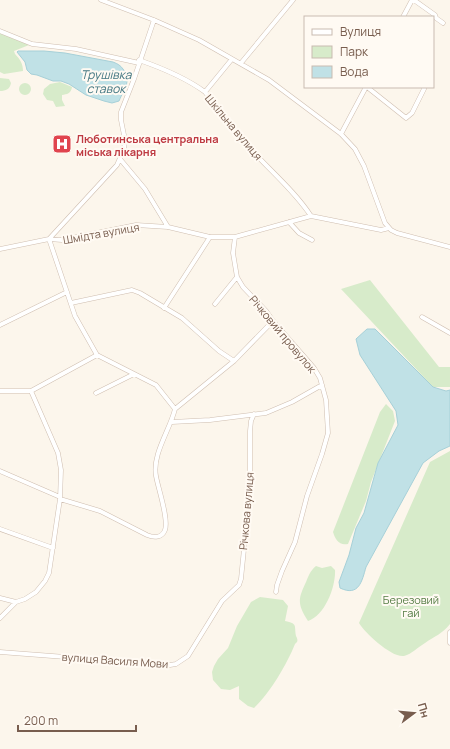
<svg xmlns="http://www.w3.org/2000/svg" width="450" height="749" font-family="Manrope,sans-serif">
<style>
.green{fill:#d7ebca}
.water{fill:#c0e1e6;stroke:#a6d0d8}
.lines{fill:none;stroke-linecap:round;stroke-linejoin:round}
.minor-casing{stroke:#cfbeb0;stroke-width:5}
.minor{stroke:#fff;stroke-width:4}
.labels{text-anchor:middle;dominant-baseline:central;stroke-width:4;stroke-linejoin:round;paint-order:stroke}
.street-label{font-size:11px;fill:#785d4e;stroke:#fffaf3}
.health-label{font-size:11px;font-weight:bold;fill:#be3a42;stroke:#fffaf3;text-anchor:start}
.park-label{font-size:11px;fill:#567d46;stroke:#fffaf3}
.water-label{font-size:12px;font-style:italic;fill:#457883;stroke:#fffaf3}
</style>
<rect width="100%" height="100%" fill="#fcf6ec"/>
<path class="green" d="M0,32L29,41V45L14,51L15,54C20,59 23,64 23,71L4,74L0,72Z
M0,78L9,79L11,83C10,89 6,91 0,91Z
M60,82L72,87C71,94 67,94 62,95V100L65,106L56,107L53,101L47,100L43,94L44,89L50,84Z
M19 89a6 6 0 1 1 12 0a6 6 0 1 1-12 0Z
M370,280L439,367H450V387H433L341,289Z
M386,404L393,411L395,421L371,482L366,501L348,544C339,546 335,539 333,532L380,412Z
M450,451V624C442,634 435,636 425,643C418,647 412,654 404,656C392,658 365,633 359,623L430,462Z
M316,566L322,568L331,566L335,570C336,586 325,616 308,621C297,604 298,599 306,582C309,575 310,571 316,566Z
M260,597L283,600L288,606L285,621C298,624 294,625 296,636C297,638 298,640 297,642L295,644C287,664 270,693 254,708L248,706L239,699V686L230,690L221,689L213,680L212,672L214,666L218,659L228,648L237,626L251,602Z"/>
<path class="water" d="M18,51H44L65,53L113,62C118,64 120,65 123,69C132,81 124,89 119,101L112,103L104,101L86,95L69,84L61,81H53L37,75L31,74L27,70L25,62L17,52Z
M367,329H375L433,387L446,391L450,390V446L439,451L423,463L366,567C362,581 359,597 340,588L339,582L349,555L356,528L364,513L378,463L398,425L396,411L360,355L356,339Z"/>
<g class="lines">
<defs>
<path id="minor" d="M101,0L154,20L199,40L269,80L341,134L355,149L364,166L385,223L391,230L397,233L450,247
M414,0L435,15L436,18L443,23
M403,17L412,0
M0,31L32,44L76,49L139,63
M139,60C162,68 186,78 205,92C217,107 228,124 241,138C263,165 292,187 311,216
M241,63L293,0
M367,87L406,118L412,113L424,89
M205,92L232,59
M341,134L366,87
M120,159L145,189L168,227
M289,222L299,233L312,240
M235,237L233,253L237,277L243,287L266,311L273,321L314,368L320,378L326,400L328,433L322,454L307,496L295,542L282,571L277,585L276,592
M49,239L75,316L97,355L156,385L175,409C170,430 152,454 156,476C158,488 169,519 165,530C162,538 154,538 147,535L100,511L60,499
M49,239L117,165L124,149L125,140L121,120V112L134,79L154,20
M0,249L49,239L62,240L136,225L168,227L210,237H235L311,216L381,230L389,228
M71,303L132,290L140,293L182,318L219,351L234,361
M215,304L237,277
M164,308L210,237
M422,317L450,333
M0,325L67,292
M0,391H31L97,355
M96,393L134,374
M175,409L234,361L273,321
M172,422L210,420L266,413L292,402L322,385
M0,471L60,497
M0,529L53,548
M0,598L16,602
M0,618L16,602L25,599L36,592L45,581L49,573L60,499L61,470L58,453L31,391
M450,632V643
M0,652L170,665L176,664L188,656L222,601L239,585L241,579L250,489V431L251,421L254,414"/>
</defs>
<use href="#minor" class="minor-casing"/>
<use href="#minor" class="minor"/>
</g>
<defs>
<symbol id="hospital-square" viewBox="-11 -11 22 22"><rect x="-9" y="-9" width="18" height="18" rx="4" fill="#e0444e" stroke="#fffaf3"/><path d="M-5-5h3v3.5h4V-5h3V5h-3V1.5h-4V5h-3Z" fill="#fff"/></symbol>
</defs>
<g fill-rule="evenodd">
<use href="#hospital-square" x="51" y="133" width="22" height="22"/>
</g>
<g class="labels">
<g class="street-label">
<text transform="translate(234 127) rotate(50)">Шкільна вулиця</text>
<text transform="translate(101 233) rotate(-10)">Шмідта вулиця</text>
<text transform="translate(283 334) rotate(50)">Річковий провулок</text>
<text transform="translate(246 511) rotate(-85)">Річкова вулиця</text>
<text transform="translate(115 660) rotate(4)">вулиця Василя Мови</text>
</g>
<g class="health-label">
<text x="76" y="138">Люботинська центральна<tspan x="76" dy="13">міська лікарня</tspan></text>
</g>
<g class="park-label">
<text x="411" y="599">Березовий<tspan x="411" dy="13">гай</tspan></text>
</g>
<g class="water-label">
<text x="106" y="74">Трушівка<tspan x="106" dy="14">ставок</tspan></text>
</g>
</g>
<rect x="304" y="16" width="130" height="72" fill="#fffaf3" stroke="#c9bbb1"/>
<rect x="312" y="29" width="20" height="6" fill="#ffffff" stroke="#c9bbb1"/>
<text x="340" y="36" font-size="12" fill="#785d4e">Вулиця</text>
<rect x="312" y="46" width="20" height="12" fill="#d7ebca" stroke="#c9bbb1"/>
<text x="340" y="56" font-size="12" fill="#785d4e">Парк</text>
<rect x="312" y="66" width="20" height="12" fill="#c0e1e6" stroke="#c9bbb1"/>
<text x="340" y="76" font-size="12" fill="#785d4e">Вода</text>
<g transform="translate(414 713) rotate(74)" stroke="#fffaf3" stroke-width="3" paint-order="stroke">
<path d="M0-3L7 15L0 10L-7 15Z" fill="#785d4e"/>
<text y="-6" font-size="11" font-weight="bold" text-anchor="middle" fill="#785d4e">Пн</text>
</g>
<path d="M18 725v6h118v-6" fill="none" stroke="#785d4e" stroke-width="2"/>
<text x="24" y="725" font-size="12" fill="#785d4e" stroke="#fffaf3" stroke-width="3" paint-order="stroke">200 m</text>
</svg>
